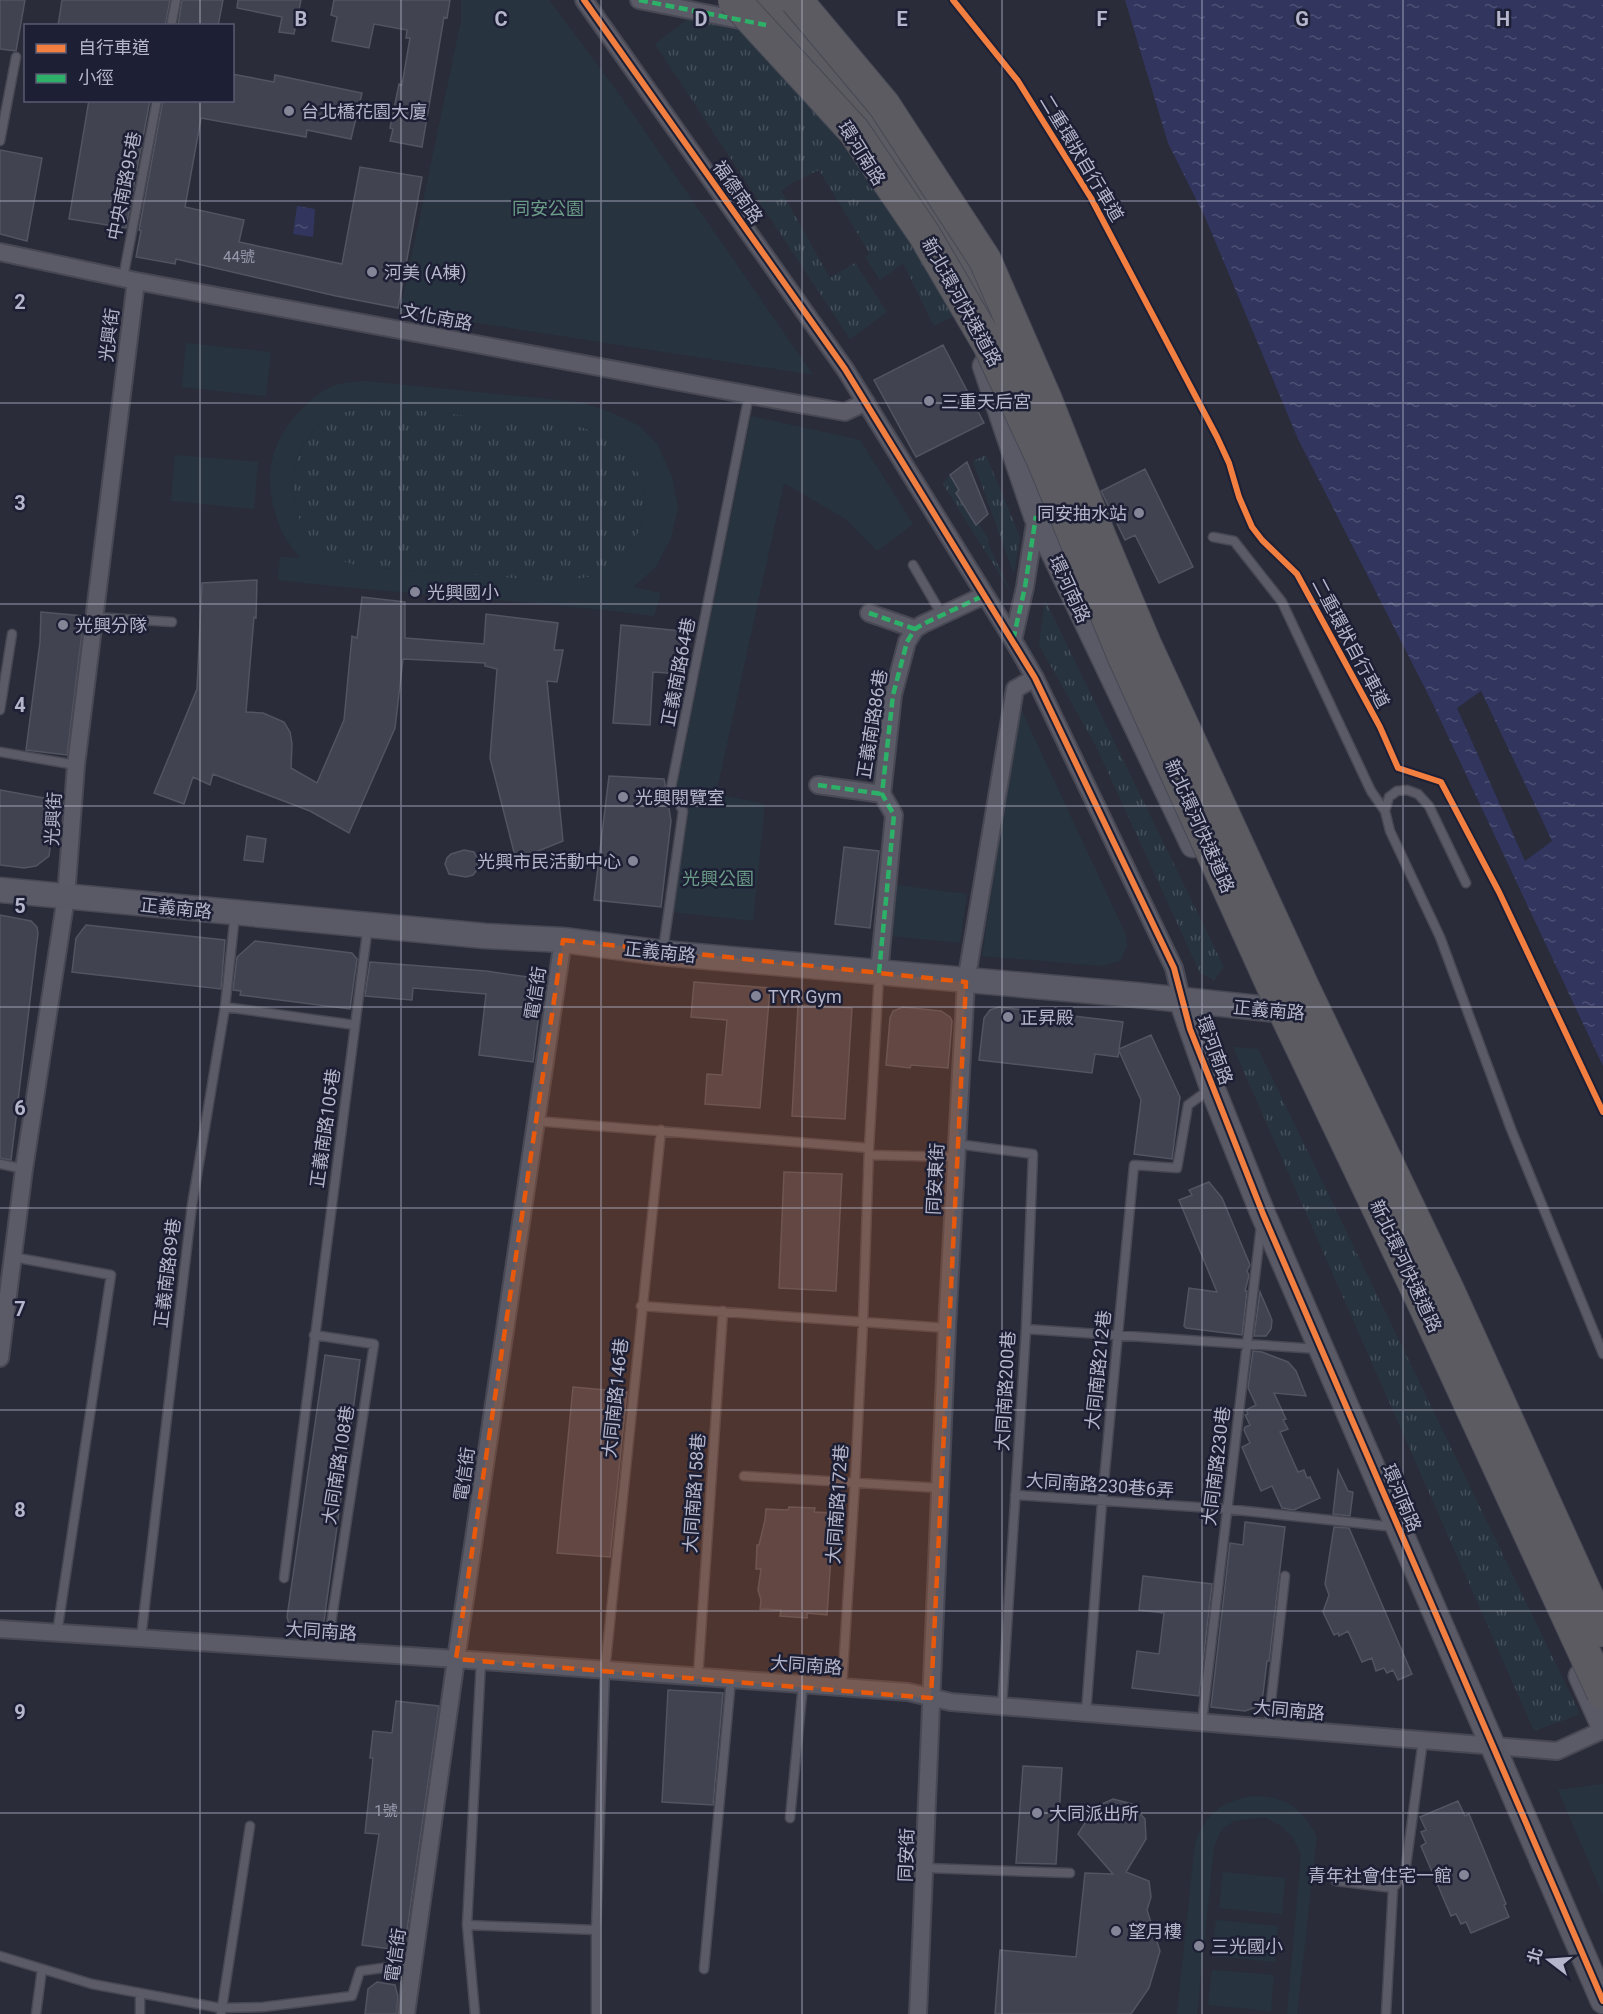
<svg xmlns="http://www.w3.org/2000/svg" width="1603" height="2014" font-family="Roboto,'Noto Sans TC',sans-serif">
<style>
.grass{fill:url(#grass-tufts)}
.park{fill:#273440;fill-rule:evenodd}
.water{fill:url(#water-ripples)}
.pier{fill:#2a2c3a}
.building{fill:#424350;stroke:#525461;stroke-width:1.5}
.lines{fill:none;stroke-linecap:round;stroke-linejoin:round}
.lane-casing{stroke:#474853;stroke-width:11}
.street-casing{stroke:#474853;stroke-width:20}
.secondary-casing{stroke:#474853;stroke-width:27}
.highway-casing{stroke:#474955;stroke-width:34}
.lane{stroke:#5b5b67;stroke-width:8}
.street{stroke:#5b5b67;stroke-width:16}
.secondary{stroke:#595a66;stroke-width:24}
.highway{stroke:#5b5b61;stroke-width:32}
.highway-bridge-casing{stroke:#474955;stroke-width:34;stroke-linecap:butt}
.highway-bridge{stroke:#5b5b61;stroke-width:32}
.quiet{stroke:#2db169;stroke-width:4.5;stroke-dasharray:9 4.5;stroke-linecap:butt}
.cycleway-casing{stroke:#1d1f35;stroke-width:10}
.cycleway{stroke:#f27e40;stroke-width:6}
.marked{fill:#e8590c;fill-opacity:0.2;stroke:#e8590c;stroke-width:4.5;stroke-dasharray:12 8;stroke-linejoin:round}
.grid{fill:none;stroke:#b5b6cb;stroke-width:1.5;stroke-opacity:0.55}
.poi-dot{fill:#848698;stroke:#1d1f35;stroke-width:2}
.labels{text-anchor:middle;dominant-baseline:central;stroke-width:5;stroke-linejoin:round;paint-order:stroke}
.number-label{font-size:15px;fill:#9899ac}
.poi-label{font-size:18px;fill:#b5b6cb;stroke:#1d1f35;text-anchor:start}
.street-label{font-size:18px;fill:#b5b6cb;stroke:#1d1f35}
.park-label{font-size:18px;fill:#6b9c87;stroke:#1d1f35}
.grid-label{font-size:20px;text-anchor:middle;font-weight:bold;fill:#b5b6cb;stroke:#1d1f35;stroke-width:5;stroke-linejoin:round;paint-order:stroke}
</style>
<defs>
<pattern id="grass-tufts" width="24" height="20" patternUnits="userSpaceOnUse" patternTransform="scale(1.5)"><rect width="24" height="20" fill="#273440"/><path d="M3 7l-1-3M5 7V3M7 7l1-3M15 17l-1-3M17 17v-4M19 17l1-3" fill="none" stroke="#444f5a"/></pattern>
<pattern id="water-ripples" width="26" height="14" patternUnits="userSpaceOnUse" patternTransform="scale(1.5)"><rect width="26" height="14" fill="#32355e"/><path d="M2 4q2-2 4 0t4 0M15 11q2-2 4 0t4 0" fill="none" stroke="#4d5074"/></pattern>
</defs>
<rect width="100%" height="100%" fill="#2a2c3a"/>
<path class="grass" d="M691,17L759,31L924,258L954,316L934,326L903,263L880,280L865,257L870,254L819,170L792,183L781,191L830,278L855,263L887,312L850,339L655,44Z
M376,406L582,427L610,438L631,456L643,485L645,515L634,543L613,567L589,577L559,582L357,566C341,561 325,555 313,542C288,512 285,465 311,435C314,431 318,424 323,421C338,411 359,409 376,406Z
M986,455L1020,537L1014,574L973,461Z
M950,475L959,490L956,493L975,524L978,522L989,540L988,544L1012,594L943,484Z
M1045,600L1224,967L1214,980L1200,973L1096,746L1039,645Z
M1233,1047L1258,1049L1580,1714L1534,1731Z"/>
<path class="park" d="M461,0H549L619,94L813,375L400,311L461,21Z
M186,343L271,352L266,396L182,387Z
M365,381L580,402L610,412L638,425L658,445L672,477L678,507L671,538L655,568L633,587L661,593L654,616C530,600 404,595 278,580L280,557L300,558C294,549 284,538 280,527C262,481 268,442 303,408C311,400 322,390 333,386C343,382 355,382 365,381ZM376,406L582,427L610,438L631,456L643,485L645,515L634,543L613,566L589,577L559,582L357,566C341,561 325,555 313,542C288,512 285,465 310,435C314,431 318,424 323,421C338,411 359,409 376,406Z
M751,416L860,440L913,524L877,551L847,520L784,483L716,794L765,804L753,921L673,912L689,810L677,787Z
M175,455L258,462L254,509L171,501Z
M1019,705L1126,935L1127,946L1120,961L1102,966L982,956Z
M897,885L967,894L960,943L891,936Z
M1603,1784V1895L1558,1790Z
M1253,1796C1289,1797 1299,1807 1317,1836L1297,2014H1287L1301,1855L1293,1837L1281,1826L1265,1817L1234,1821L1221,1830L1214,1847L1197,2014H1177L1195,1843C1206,1814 1221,1801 1253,1796Z
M1223,1872L1285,1878L1282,1914L1219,1908Z
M1216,1920L1278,1926L1275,1962L1212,1956Z
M1212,1970L1274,1975L1271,2011L1208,2005Z"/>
<path class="water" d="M1125,0H1603V1066L1431,700L1298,439L1205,217L1168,143Z
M297,206L315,209L313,237L293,234Z"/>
<path class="pier" d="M1481,691L1552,841L1525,861L1457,708Z"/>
<path class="building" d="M0,0H25L16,51L0,49Z
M62,0H170L165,26H58Z
M182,0H223L218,26H178Z
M238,0H301L294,34L279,32L282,17L237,8Z
M334,0H450L447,18L444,17L422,147L390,141L393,129L390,128L399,84L402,85L410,38H406L407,30L374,24L369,48L332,41L337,17L331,15Z
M232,74L274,82L275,75L362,93L351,139L307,130L306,137L201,118L185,207L244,220L239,242L342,264L360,167L422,177L398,308L336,296L176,259L175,264L136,257L141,231L139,230L163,100H232Z
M89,100H150L126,228L69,219Z
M0,150L42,158L27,241L0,234Z
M943,345L984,423L916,457L874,380Z
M967,462L988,514L976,525L956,493L959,490L950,475Z
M1145,469L1193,567L1159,583L1135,535L1125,540L1101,491Z
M257,580L256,618L254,617L246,712L263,713L284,722L290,732L292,744L291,768L317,783L344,720L352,636L357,638L362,597L405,602V638L484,644L486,614L558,623L554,650H563L557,682L547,681L563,841L516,860L490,758L497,669L485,666V663L403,659L395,728L349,833L310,811L213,774L210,785L193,777L184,804L154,793L197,689L202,583Z
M41,612L84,616L67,755L26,750L40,642Z
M621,625L681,631L680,674L653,672L650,725L613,723Z
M609,776L664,779L671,821L661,907L594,900Z
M0,790L56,800L49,856L36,866L24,868L0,865Z
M247,836L266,839L263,862L244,860Z
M844,847L879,851L870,928L835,924Z
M464,850L474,852L477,858V870L473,875L466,877L449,874L445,864L447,858L451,854Z
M0,915L31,921L37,927L38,933L11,1160L0,1158Z
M86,925L225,940L221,989L72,972L76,938Z
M255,941L352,953L357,959L350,1009L240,995L241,991L233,990L237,957Z
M370,962L486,971L535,978L534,988L542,989L533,1062L479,1055L486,994L413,988L412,1000L365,996Z
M694,982L770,988L760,1108L705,1104L707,1074L722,1075L727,1020L691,1017Z
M798,1005L852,1008L845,1119L792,1116Z
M903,1007L941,1011L950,1017L952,1021L948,1068L911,1065L910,1068L886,1065L890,1018L893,1011Z
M999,1007L1123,1022L1119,1049L1151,1035L1180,1097L1172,1159L1134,1154L1141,1100L1119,1051L1118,1057L1095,1054L1092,1073L979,1060L984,1018L990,1010Z
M784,1172L842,1174L836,1291L779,1288Z
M1209,1182L1222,1198L1250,1265L1247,1271L1249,1275L1245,1291H1247L1242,1335L1186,1328L1184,1326L1189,1288L1217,1292L1179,1200L1192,1195L1189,1190Z
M1260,1292L1272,1320L1271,1329L1266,1336H1254Z
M1253,1351L1262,1352L1288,1362L1296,1371L1306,1396L1274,1393L1286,1419L1283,1420L1288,1429L1280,1432L1298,1472L1304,1470L1307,1478L1310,1477L1320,1498L1294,1510L1282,1508L1272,1486L1261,1491L1242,1447L1250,1443L1244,1430L1245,1427L1250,1425L1245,1415L1248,1414L1246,1410L1256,1405L1248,1388Z
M325,1355L360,1360L324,1621L320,1631L290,1627L287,1617Z
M573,1387L627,1392L610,1557L557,1553Z
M1338,1470L1348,1491L1353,1492L1350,1516L1333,1514Z
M789,1507L815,1508L814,1512L834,1513L827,1615L807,1613V1618L780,1616L781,1610L760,1609L761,1600L758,1590L761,1569H756L757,1545H759L765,1520L766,1509L788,1510Z
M1245,1522L1285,1527L1269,1661H1267L1263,1694L1262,1699L1256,1707L1245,1711L1211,1707L1230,1543L1243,1545Z
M1334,1527L1349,1528L1412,1674L1398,1680L1393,1670L1387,1673L1384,1668L1376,1671L1372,1658L1362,1662L1348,1631L1339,1636L1338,1633L1334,1635L1323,1612L1329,1595L1325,1584Z
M1143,1576L1212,1584L1199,1696L1132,1688L1137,1651L1159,1654L1164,1613L1139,1610Z
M668,1690L723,1693L713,1805L662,1802Z
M396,1701L439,1706L404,1951L362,1945L379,1834L365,1833L373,1758H370L373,1731L392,1733Z
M1023,1766L1062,1768L1056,1864L1016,1863Z
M1113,1799L1132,1804L1145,1819L1146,1839L1126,1872L1149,1881L1151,1897L1147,1910L1160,1951L1149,1988L1131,2014H995L1000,1950L1076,1957L1085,1873L1113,1874L1078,1834L1095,1807Z
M1458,1801L1465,1816L1469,1814L1506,1904L1504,1905L1509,1917L1471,1933L1466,1922L1461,1924L1456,1914L1451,1916L1421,1846L1426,1843L1421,1832L1426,1830L1420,1817Z
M377,1982L395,1985L398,1997L396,2014H365L368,1989Z"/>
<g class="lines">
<defs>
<path id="lane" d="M171,26L176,0
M0,141L16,57
M123,278L157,100
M1213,537L1234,541L1282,602L1371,791L1385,811
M913,565L942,615
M94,617L172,622
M0,710L12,634
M0,752L76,765
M1466,883L1429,806L1418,794L1407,790L1397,791L1389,797L1385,811L1390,831L1440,937L1511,1129L1603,1354
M663,950L683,811L671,788L749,395
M225,1007L355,1025
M536,1121L869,1148
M957,1144L1033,1154L1026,1329L1002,1706
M869,1155L956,1157
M0,1164L24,1169
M13,1257L111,1275L57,1633
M641,1306L947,1328
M1026,1329L1318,1349
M314,1335L374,1344L327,1650
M744,1476L940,1488
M1015,1495L1227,1509L1395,1527
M284,1578L368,925
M141,1638L192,1205L225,1007L235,914
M698,1676L723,1311
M842,1687L855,1482L863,1322L869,1148L879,975
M1086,1713L1102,1502L1134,1165L1177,1168L1188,1105L1210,1089
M1202,1722L1261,1226
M1268,1728L1285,1576
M790,1818L803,1684
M925,1868L1070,1873
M1336,1881L1393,1888
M467,1925L596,1930
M0,1956L92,1984L220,2008L263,2007L352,1996L360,1971L413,1964
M704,1969L731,1679
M36,2014L42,1969
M140,2014V1993
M221,2014L250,1826
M475,2014L467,1925L481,1661
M596,2014V1930L605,1670L661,1130
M1386,2014L1393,1888L1405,1873L1423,1740"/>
<path id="street" d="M584,0L845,369L1013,640L1035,678L1174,968L1182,1002
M639,0L750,22
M0,252L136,281L799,404L845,412L866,402
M869,613L915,629
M1013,640L1025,587L1036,517
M818,785L882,794
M879,973L894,815L882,794L893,695L907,642L915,629L923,624L985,595
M0,1358L24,1169L66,897L76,765L136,281
M0,1629L456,1659L908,1692L951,1702L1557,1751L1603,1730
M406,2014L456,1659L563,940
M918,2014L947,1328L966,982L1015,689L1035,678"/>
<path id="secondary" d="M985,366L1036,516L1193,845
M0,890L485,936L563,940L663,953L1136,995L1297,1012
M1182,1002L1212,1087L1263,1214L1603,2001
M1581,1676L1603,1725"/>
<path id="highway" d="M769,0L856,97L918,189L972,276L1017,367"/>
</defs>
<use href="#lane" class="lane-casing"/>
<use href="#street" class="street-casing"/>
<use href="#secondary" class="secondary-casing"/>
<use href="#highway" class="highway-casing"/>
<use href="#lane" class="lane"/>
<use href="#street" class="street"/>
<use href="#secondary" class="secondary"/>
<use href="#highway" class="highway"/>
<defs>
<path id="highway-bridge" d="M734,0L854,131L924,234L989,345L1042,458L1123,655L1279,1000L1423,1302L1603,1693
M796,0L884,105L985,260L1046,400L1100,537L1145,644L1304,989L1448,1290L1603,1631"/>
</defs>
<use href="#highway-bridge" class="highway-bridge-casing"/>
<use href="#highway-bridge" class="highway-bridge"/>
<path class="quiet" d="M639,0L766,25
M869,613L915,629
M1013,640L1025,587L1036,516
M818,785L882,794
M879,973L894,815L882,794L893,695L907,642L915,629L923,624L985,595"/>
<defs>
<path id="cycleway" d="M584,0L845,369L1035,678L1174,968L1190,1029L1263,1214L1603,2001
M953,0L1018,81L1091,198L1217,437L1229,463L1239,497L1252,527L1262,540L1297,574L1380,727L1398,768L1441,782L1499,892L1603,1112"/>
</defs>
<use href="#cycleway" class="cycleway-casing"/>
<use href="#cycleway" class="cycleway"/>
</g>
<path class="marked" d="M563,940L966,982L931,1698L456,1659Z"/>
<path class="grid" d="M200,0V26M401,0V2014M601,0V2014M802,0V2014M1002,0V2014M1202,0V2014M1403,0V2014M200,100V2014M0,201H1603M0,403H1603M0,604H1603M0,806H1603M0,1007H1603M0,1208H1603M0,1410H1603M0,1611H1603M0,1813H1603"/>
<g class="poi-dot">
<circle cx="289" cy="111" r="6"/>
<circle cx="372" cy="272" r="6"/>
<circle cx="929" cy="401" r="6"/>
<circle cx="1139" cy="513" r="6"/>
<circle cx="415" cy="592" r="6"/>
<circle cx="63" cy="625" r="6"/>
<circle cx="623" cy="797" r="6"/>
<circle cx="633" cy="861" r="6"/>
<circle cx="756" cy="996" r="6"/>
<circle cx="1008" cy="1017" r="6"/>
<circle cx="1037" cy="1813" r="6"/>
<circle cx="1464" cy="1875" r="6"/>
<circle cx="1116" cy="1931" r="6"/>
<circle cx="1199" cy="1946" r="6"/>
</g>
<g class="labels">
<g class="number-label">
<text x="239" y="257">44號</text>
<text x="386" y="1811">1號</text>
</g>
<g class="poi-label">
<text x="301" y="111">台北橋花園大廈</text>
<text x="384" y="272">河美 (A棟)</text>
<text x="941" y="401">三重天后宮</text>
<text x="1127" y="513" text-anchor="end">同安抽水站</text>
<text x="427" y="592">光興國小</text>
<text x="75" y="625">光興分隊</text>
<text x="635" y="797">光興閱覽室</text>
<text x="621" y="861" text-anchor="end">光興市民活動中心</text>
<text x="768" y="996">TYR Gym</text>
<text x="1020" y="1017">正昇殿</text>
<text x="1049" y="1813">大同派出所</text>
<text x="1452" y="1875" text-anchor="end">青年社會住宅一館</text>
<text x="1128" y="1931">望月樓</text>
<text x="1211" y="1946">三光國小</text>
</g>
<g class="street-label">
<text transform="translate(862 153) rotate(58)">環河南路</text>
<text transform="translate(1082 158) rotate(59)">二重環狀自行車道</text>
<text transform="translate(124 186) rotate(-79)">中央南路95巷</text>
<text transform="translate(738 192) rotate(55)">福德南路</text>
<text transform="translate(962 302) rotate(61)">新北環河快速道路</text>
<text transform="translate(437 317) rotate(11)">文化南路</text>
<text transform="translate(109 335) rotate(-83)">光興街</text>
<text transform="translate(1070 589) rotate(65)">環河南路</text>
<text transform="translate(1351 643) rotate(62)">二重環狀自行車道</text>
<text transform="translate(678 672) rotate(-79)">正義南路64巷</text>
<text transform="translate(872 724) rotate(-81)">正義南路86巷</text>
<text transform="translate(53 819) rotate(-87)">光興街</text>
<text transform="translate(1200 826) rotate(66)">新北環河快速道路</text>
<text transform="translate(176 908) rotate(6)">正義南路</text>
<text transform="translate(660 952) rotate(6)">正義南路</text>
<text transform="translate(535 993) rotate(-81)">電信街</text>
<text transform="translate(1269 1010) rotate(5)">正義南路</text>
<text transform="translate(1215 1050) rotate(70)">環河南路</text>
<text transform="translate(325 1128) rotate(-82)">正義南路105巷</text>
<text transform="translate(935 1179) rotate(-87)">同安東街</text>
<text transform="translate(1406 1266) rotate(65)">新北環河快速道路</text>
<text transform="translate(167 1273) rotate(-83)">正義南路89巷</text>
<text transform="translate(1098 1370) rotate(-84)">大同南路212巷</text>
<text transform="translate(1005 1391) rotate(-87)">大同南路200巷</text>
<text transform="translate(615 1398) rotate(-84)">大同南路146巷</text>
<text transform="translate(338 1465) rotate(-81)">大同南路108巷</text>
<text transform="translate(1216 1466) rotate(-83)">大同南路230巷</text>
<text transform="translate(464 1474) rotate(-82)">電信街</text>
<text transform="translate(1100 1485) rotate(4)">大同南路230巷6弄</text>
<text transform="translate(694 1493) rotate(-86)">大同南路158巷</text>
<text transform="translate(1402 1498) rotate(67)">環河南路</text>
<text transform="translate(837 1504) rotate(-86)">大同南路172巷</text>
<text transform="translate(321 1631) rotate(4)">大同南路</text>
<text transform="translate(806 1665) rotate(4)">大同南路</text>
<text transform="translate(1289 1710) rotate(5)">大同南路</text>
<text transform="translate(906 1855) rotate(-88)">同安街</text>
<text transform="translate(395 1955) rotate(-82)">電信街</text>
</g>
<g class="park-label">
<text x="548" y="208">同安公園</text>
<text x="718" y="878">光興公園</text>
</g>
</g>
<g class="grid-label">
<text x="301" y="26">B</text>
<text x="501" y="26">C</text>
<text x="701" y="26">D</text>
<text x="902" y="26">E</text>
<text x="1102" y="26">F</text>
<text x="1302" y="26">G</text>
<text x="1503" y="26">H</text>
<text x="20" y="309">2</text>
<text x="20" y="510">3</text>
<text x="20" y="712">4</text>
<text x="20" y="913">5</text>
<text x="20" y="1115">6</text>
<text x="20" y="1316">7</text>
<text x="20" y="1517">8</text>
<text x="20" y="1719">9</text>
</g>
<rect x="24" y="24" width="210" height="78" fill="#1d1f35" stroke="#5a5b71" stroke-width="1.5"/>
<rect x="36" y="44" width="30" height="9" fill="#f27e40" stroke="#5a5b71" stroke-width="1.5"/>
<text x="78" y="54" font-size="18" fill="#b5b6cb">自行車道</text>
<rect x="36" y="74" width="30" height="9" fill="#2db169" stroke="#5a5b71" stroke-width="1.5"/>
<text x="78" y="84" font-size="18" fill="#b5b6cb">小徑</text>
<g transform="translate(1549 1960) rotate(287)" stroke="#1d1f35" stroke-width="4.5" paint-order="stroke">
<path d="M0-4.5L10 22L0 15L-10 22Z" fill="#b5b6cb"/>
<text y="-9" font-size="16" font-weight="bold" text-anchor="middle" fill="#b5b6cb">北</text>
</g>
</svg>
